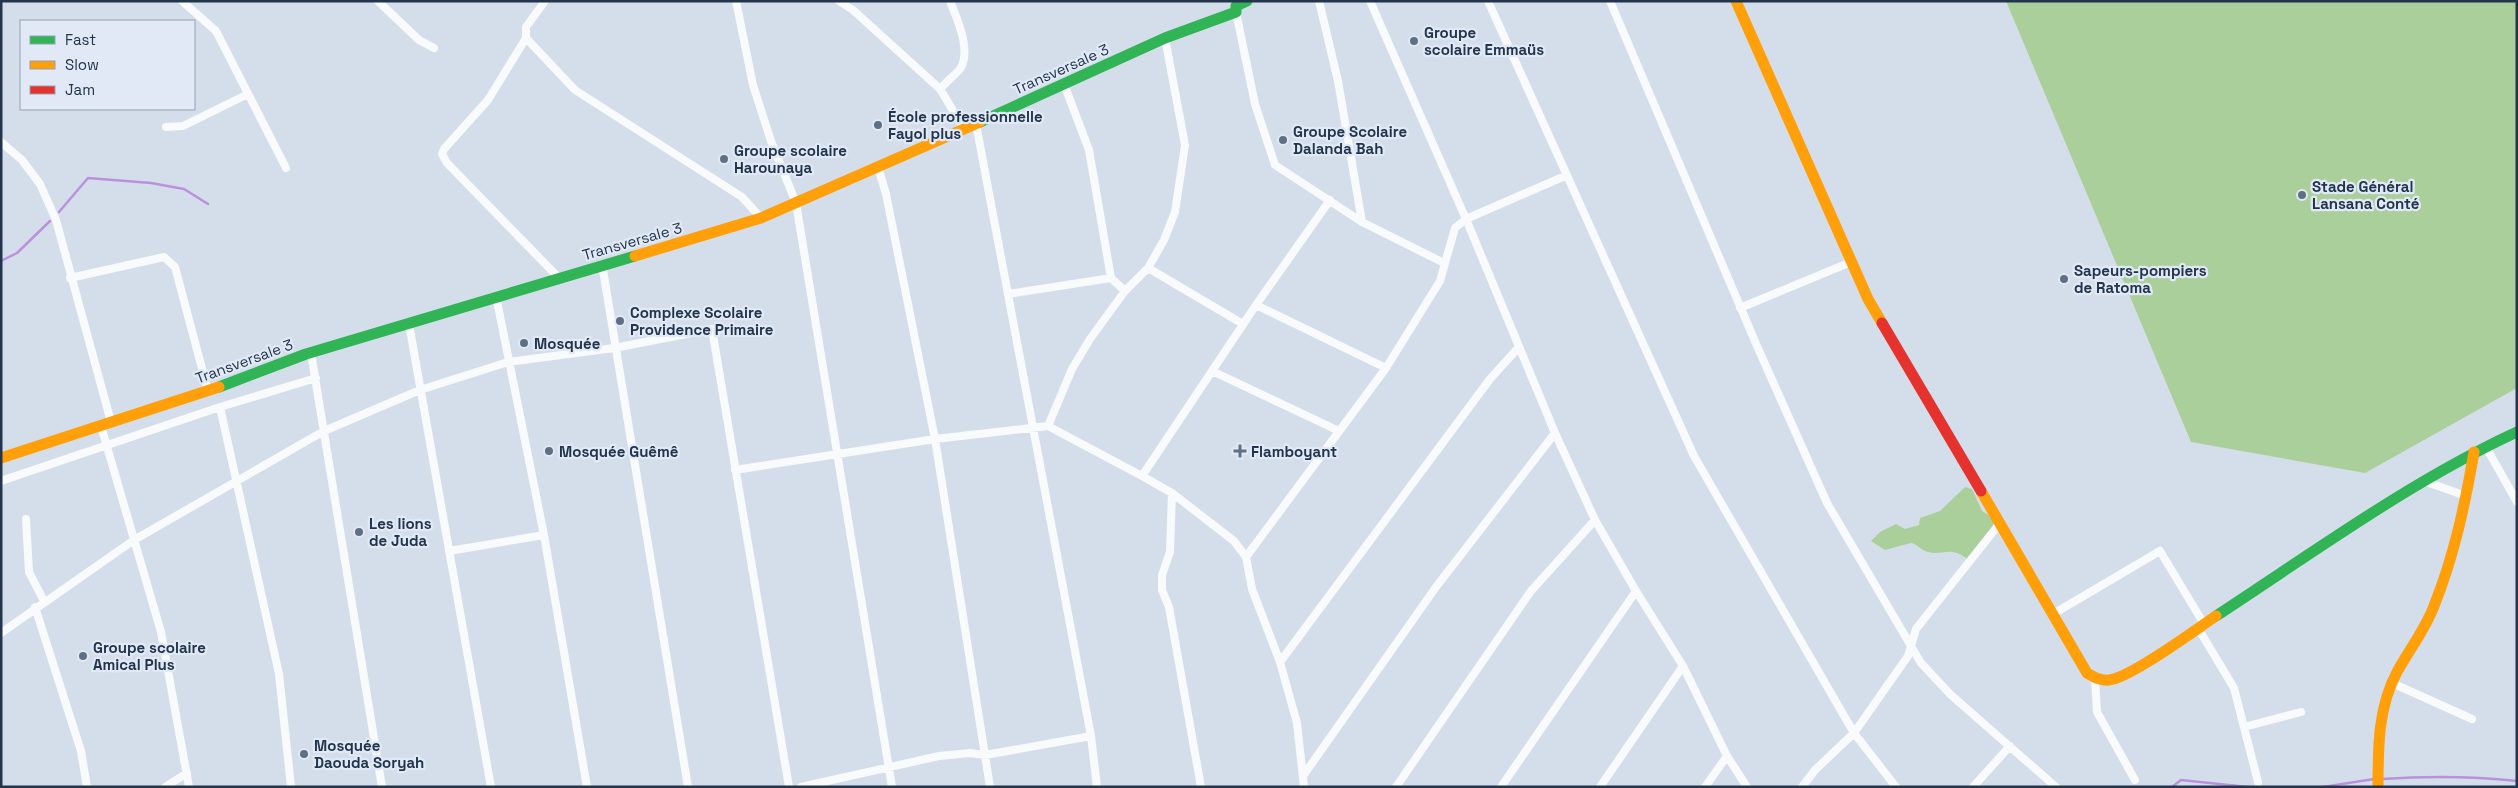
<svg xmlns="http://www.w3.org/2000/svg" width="2518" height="788" font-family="'Space Grotesk',sans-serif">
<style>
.green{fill:#abcf9a}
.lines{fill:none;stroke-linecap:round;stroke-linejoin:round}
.stream{stroke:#bc91dc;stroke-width:2.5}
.street{stroke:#f9fafc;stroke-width:8}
.fast{stroke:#30b455;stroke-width:11}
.slow{stroke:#ff9f0a;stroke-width:11}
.jam{stroke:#e5322d;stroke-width:11}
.poi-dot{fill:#607084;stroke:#e0e9f5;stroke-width:2}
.labels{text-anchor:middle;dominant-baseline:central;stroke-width:4.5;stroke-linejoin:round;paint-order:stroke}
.poi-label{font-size:15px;font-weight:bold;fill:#22354c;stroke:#e0e9f5;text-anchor:start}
.street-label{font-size:15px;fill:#22354c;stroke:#e0e9f5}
</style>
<rect width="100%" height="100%" fill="#d4deeb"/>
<path class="green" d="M2006,1H2517V388L2365,473L2191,442Z
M1965,487L1972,489L1982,511L1992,517L1995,532L1970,561C1948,543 1944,558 1925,551C1920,549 1917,544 1911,543L1885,550L1871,541L1880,532L1896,524L1905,529L1919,525L1920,518L1940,511Z"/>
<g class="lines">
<path class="stream" d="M59,212L88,178L151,183L184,189L208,204
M1,261L17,253L50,221
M2382,779C2427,776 2471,776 2517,781
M2172,787L2181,780L2248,787
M2323,787L2374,779"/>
<path class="street" d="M182,1L216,31L286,168
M378,1L419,40L434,48
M545,1L526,27V38L575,90L742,197L761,218
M736,1L753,85L771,141L796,203L892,787
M839,1L853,10L940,89L964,129
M1319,1L1338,81L1362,222
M1370,1L1466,219L1555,433L1595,520L1636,591L1683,666L1727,756L1747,787
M1488,1L1694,456L1854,733L1896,787
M1610,1L1757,346L1827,503L1921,663L1951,695L2056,787
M1236,12L1255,104L1275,165L1362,222L1444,263
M526,38L488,100L444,149L442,154L447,163L558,277
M1064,84L1089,150L1111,278
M940,89C946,82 954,76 960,69C972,51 957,19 950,1
M976,124L1091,736L1097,787
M166,127L183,126L248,94
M1,142L22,160L40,184L56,220L111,422
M878,167L886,194L935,439L990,787
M602,264L688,787
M1148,268L1243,324
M70,278L164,257L175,267L208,391
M1008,294L1111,278L1125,291
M496,296L544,535L587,787
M1256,305L1386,368
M1740,308L1851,262
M409,324L491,787
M311,353L382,787
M1212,371L1339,431
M220,407L279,674L291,787
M101,426L161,632L189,787
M1048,426L1072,369L1090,339L1125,291L1148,268L1164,240L1175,212L1185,145L1165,38
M2486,447L2517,502
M735,470L935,439L1048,426L1142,476L1172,493L1234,541L1246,557L1252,589L1280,662L1297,723L1304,787
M1142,476L1256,305L1330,200
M1,481L220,407L316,378
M2424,481L2466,496
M1172,493L1170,552L1162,575V590L1169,607L1201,787
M26,519L29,572L44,601
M449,551L544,535
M1246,557L1386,368L1440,281L1455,228L1466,219L1565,176
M35,607L81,751L87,787
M2053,614L2160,551L2204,624
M2198,628L2234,688L2258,782
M1,633L134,540L324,431L420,390L508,362L614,348L712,329L789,787
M1280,662L1490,379L1519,347
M2095,679L2097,712L2135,780
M2392,683L2472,719
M2244,727L2301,712
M1303,776L1436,587L1555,433
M165,787L187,773
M801,787L939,756L970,753L985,755L1091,736
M1396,787L1531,591L1595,520
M1501,787L1636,591
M1600,787L1683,666
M1705,787L1727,756
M1802,787L1815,770L1854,733L1908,656L1916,629L2000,523
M1973,787L2010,746"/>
<path class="fast" d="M980,122L1165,38L1236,12V6L1247,1
M219,387L306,354L635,256
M2216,616C2314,552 2411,481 2517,432"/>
<path class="slow" d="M1736,1L1868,299L1882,323
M635,256L761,218L980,122
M1,458L219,387
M1981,491L2087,673C2094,677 2100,681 2109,680C2130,678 2195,630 2216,616
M2378,787C2378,748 2378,707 2397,672C2409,650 2425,630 2434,606C2454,556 2465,505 2474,452"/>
<path class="jam" d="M1882,323L1981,491"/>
</g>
<g class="poi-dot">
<circle cx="1414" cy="41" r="5"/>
<circle cx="878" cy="125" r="5"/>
<circle cx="1283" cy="140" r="5"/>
<circle cx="724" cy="159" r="5"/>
<circle cx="2302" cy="195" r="5"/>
<circle cx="2064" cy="279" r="5"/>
<circle cx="620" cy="321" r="5"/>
<circle cx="524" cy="343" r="5"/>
<circle cx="549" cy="451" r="5"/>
<path d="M1237.5 443.5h5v5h5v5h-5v5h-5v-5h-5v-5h5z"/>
<circle cx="359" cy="532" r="5"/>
<circle cx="83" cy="656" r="5"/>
<circle cx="304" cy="754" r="5"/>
</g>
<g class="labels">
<g class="poi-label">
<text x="1424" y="32">Groupe<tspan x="1424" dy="17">scolaire Emmaüs</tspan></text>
<text x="888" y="116">École professionnelle<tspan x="888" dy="17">Fayol plus</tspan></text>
<text x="1293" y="131">Groupe Scolaire<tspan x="1293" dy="17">Dalanda Bah</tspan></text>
<text x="734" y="150">Groupe scolaire<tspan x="734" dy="17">Harounaya</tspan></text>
<text x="2312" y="186">Stade Général<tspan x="2312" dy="17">Lansana Conté</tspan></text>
<text x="2074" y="270">Sapeurs-pompiers<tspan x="2074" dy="17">de Ratoma</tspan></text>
<text x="630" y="312">Complexe Scolaire<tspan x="630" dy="17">Providence Primaire</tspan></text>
<text x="534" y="343">Mosquée</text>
<text x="559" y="451">Mosquée Guêmê</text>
<text x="1251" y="451">Flamboyant</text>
<text x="369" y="523">Les lions<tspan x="369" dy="17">de Juda</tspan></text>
<text x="93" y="647">Groupe scolaire<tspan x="93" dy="17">Amical Plus</tspan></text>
<text x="314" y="745">Mosquée<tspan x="314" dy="17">Daouda Soryah</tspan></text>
</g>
<g class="street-label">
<text transform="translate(1061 69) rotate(-24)">Transversale 3</text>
<text transform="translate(632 241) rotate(-16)">Transversale 3</text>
<text transform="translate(244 361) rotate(-20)">Transversale 3</text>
</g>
</g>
<rect width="2518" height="788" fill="none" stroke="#22354c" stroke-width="5"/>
<rect x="20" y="20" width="175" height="90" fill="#e0e9f5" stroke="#94a1b1"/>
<rect x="30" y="36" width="25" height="8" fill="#30b455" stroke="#94a1b1"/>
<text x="65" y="45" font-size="15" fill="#22354c">Fast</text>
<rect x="30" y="61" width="25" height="8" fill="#ff9f0a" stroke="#94a1b1"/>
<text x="65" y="70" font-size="15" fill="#22354c">Slow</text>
<rect x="30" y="86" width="25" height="8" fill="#e5322d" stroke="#94a1b1"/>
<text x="65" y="95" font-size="15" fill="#22354c">Jam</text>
</svg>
